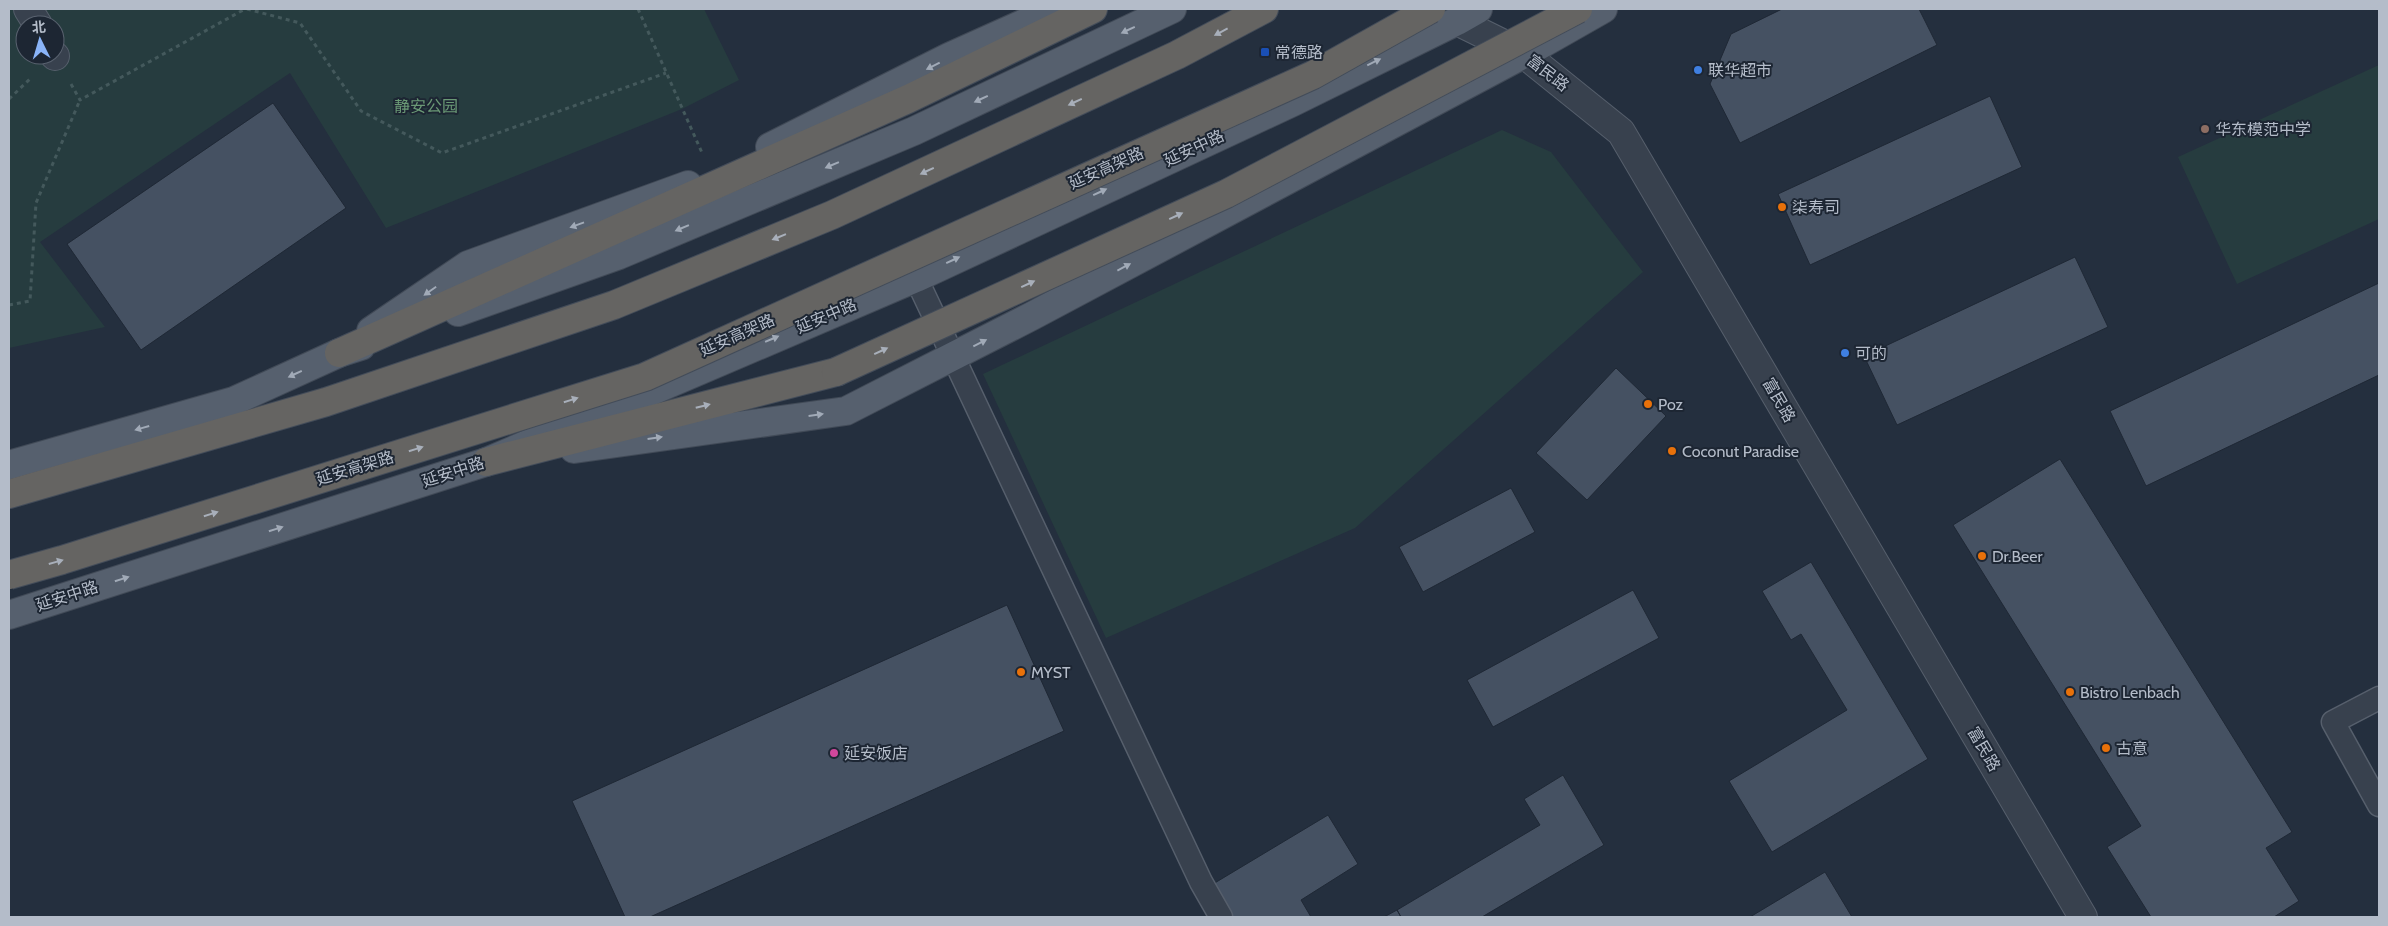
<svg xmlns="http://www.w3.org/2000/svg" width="2388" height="926" font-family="Cabin,'Noto Sans SC',sans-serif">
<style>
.green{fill:#263c3f;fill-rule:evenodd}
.building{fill:#455162;stroke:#1f2835}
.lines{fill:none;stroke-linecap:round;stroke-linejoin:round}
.service-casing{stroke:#565f6c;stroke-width:25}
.minor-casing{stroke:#565f6c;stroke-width:30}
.tertiary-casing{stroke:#565f6c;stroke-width:30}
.primary-casing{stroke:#414a57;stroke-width:30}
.trunk-casing{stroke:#434c59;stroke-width:30}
.path{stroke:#44595c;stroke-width:3;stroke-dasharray:4 4;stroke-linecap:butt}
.service{stroke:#38414e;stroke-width:22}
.minor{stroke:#38414e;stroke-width:28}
.tertiary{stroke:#38414e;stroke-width:28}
.primary{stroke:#56606e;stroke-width:28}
.trunk{stroke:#656462;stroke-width:28}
.trunk-bridge-casing{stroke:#434c59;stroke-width:30;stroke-linecap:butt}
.trunk-bridge{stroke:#656462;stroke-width:28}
.oneway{fill:#a1aab7}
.oneway2{fill:#a8afba}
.transit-dot{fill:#1a4fb4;stroke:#1d2633;stroke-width:2}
.shop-dot{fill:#3f7fe0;stroke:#1d2633;stroke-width:2}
.education-dot{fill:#8d6e63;stroke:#1d2633;stroke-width:2}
.food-dot{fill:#e8710a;stroke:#1d2633;stroke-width:2}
.hotel-dot{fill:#d1479c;stroke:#1d2633;stroke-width:2}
.labels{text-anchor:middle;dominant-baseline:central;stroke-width:4;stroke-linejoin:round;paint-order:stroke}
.poi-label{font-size:16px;fill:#b4bcc9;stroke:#1d2633;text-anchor:start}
.street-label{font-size:16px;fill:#b4bcc9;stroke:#1d2633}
.park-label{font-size:16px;fill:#6b9a76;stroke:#1d2633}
</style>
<rect width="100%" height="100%" fill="#242f3e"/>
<path class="green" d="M9,9H704L739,80L682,109L386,228L290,73L40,242L105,327L9,348ZM25,25H55V55H25Z
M2379,65V219L2237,284L2178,157Z
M1502,130L1551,152L1643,272L1355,528L1106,638L983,374Z"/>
<path class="building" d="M1782,9H1919L1937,45L1740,143L1710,84L1731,34Z
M1990,96L2022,167L1810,265L1778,194Z
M273,103L346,208L141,350L67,244Z
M2075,257L2108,327L1897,425L1864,356Z
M2379,283V375L2146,486L2110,411Z
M1616,368L1666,416L1587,500L1536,453Z
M2060,459L2292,832L2266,848L2299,901L2274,917H2151L2107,847L2141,826L1953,525Z
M1511,488L1535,532L1423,592L1399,547Z
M1811,562L1928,759L1772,852L1729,781L1847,710L1801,634L1791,640L1762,591Z
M1633,590L1659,638L1493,727L1467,680Z
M1007,605L1064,731L650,917H625L572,801Z
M1563,775L1604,845L1482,917H1401L1397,910L1540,825L1524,799Z
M1328,815L1358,864L1301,900L1311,917H1233L1213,884Z
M1825,872L1852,917H1750Z
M1397,910L1401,917H1384Z"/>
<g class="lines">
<defs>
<path id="service" d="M916,278L1201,882L1221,917
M2379,698L2333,722L2379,805"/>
<path id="minor" d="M28,9L38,25
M54,55L55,56"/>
<path id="tertiary" d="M1457,21L1524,54L1621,132L2083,917"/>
<path id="primary" d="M770,147L949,57L1056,9
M458,312L619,255L914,131L1172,9
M371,331L468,265L688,185
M574,449L846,411L1032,316L1524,54L1603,9
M9,465L234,401L339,353L361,346
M9,615L486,462L916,278L1293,102L1457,21L1478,9"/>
<path id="trunk" d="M339,353L908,99L1093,9
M486,462L836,372
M9,494L326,402L614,305L832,215L1177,55L1264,9"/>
</defs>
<use href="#service" class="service-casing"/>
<use href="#minor" class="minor-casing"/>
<use href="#tertiary" class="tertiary-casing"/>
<use href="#primary" class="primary-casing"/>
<use href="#trunk" class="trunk-casing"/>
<path class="path" d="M247,9L300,23L361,111L442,153L666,73
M638,9L703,155
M71,84L80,100L245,9
M9,99L31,78
M9,305L30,301L36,203L80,100"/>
<use href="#service" class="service"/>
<use href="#minor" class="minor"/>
<use href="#tertiary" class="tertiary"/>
<use href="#primary" class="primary"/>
<use href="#trunk" class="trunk"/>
<defs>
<path id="trunk-bridge" d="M836,372L1226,194L1578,9
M9,575L62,560L645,377L1313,75L1431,9"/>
</defs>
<use href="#trunk-bridge" class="trunk-bridge-casing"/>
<use href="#trunk-bridge" class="trunk-bridge"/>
</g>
<defs><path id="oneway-solid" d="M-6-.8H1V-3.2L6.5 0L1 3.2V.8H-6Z" transform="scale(1.25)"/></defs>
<g class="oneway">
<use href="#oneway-solid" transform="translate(1128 30) rotate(155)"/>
<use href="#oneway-solid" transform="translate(1374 62) rotate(-26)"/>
<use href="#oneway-solid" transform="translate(933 66) rotate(153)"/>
<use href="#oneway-solid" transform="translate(981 99) rotate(155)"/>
<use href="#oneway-solid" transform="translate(832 165) rotate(157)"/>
<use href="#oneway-solid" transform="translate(1100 192) rotate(-25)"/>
<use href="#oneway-solid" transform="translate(577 225) rotate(160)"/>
<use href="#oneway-solid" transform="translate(682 228) rotate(157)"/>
<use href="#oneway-solid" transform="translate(953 260) rotate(-25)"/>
<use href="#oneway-solid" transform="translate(1124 267) rotate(-28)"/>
<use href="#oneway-solid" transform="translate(430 291) rotate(145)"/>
<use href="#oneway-solid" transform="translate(772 339) rotate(-23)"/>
<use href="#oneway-solid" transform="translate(980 343) rotate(-27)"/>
<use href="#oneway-solid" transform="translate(295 374) rotate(155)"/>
<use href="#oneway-solid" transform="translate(816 415) rotate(-8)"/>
<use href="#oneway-solid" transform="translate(142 428) rotate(164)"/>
<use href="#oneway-solid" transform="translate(655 438) rotate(-8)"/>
<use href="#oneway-solid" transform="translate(276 529) rotate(-18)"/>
<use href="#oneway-solid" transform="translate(122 579) rotate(-18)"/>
</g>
<g class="oneway2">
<use href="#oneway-solid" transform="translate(1221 32) rotate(152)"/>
<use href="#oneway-solid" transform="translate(1075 102) rotate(155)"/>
<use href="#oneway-solid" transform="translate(927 171) rotate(155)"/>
<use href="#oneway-solid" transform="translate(1176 216) rotate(-25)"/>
<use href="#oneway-solid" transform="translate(779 237) rotate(158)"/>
<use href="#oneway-solid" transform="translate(1028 284) rotate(-25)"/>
<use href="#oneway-solid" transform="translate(881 351) rotate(-25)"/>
<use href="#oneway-solid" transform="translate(571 400) rotate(-17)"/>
<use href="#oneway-solid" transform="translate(703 406) rotate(-14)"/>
<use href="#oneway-solid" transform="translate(416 449) rotate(-17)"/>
<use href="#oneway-solid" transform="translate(211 514) rotate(-17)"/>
<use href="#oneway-solid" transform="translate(56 562) rotate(-16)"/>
</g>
<rect class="transit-dot" x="1260" y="47" width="10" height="10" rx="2.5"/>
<g class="shop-dot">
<circle cx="1698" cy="70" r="5"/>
<circle cx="1845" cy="353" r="5"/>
</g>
<circle class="education-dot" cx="2205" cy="129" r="5"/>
<g class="food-dot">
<circle cx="1782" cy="207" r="5"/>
<circle cx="1648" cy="404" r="5"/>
<circle cx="1672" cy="451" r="5"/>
<circle cx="1982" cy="556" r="5"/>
<circle cx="1021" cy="672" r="5"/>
<circle cx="2070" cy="692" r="5"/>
<circle cx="2106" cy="748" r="5"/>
</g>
<circle class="hotel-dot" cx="834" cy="753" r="5"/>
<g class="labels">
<g class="poi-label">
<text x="1275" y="52">常德路</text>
<text x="1708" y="70">联华超市</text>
<text x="2215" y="129">华东模范中学</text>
<text x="1792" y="207">柒寿司</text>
<text x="1855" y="353">可的</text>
<text x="1658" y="404">Poz</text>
<text x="1682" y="451">Coconut Paradise</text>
<text x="1992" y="556">Dr.Beer</text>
<text x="1031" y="672">MYST</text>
<text x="2080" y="692">Bistro Lenbach</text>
<text x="2116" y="748">古意</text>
<text x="844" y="753">延安饭店</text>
</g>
<g class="street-label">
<text transform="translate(1548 73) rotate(38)">富民路</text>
<text transform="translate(1194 148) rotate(-25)">延安中路</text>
<text transform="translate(1106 168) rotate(-24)">延安高架路</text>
<text transform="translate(826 316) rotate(-23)">延安中路</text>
<text transform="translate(737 335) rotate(-24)">延安高架路</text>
<text transform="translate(1779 400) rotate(60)">富民路</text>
<text transform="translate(355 468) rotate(-17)">延安高架路</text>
<text transform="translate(453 472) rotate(-18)">延安中路</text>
<text transform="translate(67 596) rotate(-18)">延安中路</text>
<text transform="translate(1984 749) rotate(60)">富民路</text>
</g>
<g class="park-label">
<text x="426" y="106">静安公园</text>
</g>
</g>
<rect width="2388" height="926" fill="none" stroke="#b4bcc9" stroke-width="20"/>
<g transform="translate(40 40) rotate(355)"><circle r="24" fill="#1d2633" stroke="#59626f"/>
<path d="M0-4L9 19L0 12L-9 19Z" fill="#8ab4f8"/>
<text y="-8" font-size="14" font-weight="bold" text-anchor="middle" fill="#b4bcc9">北</text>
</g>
</svg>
